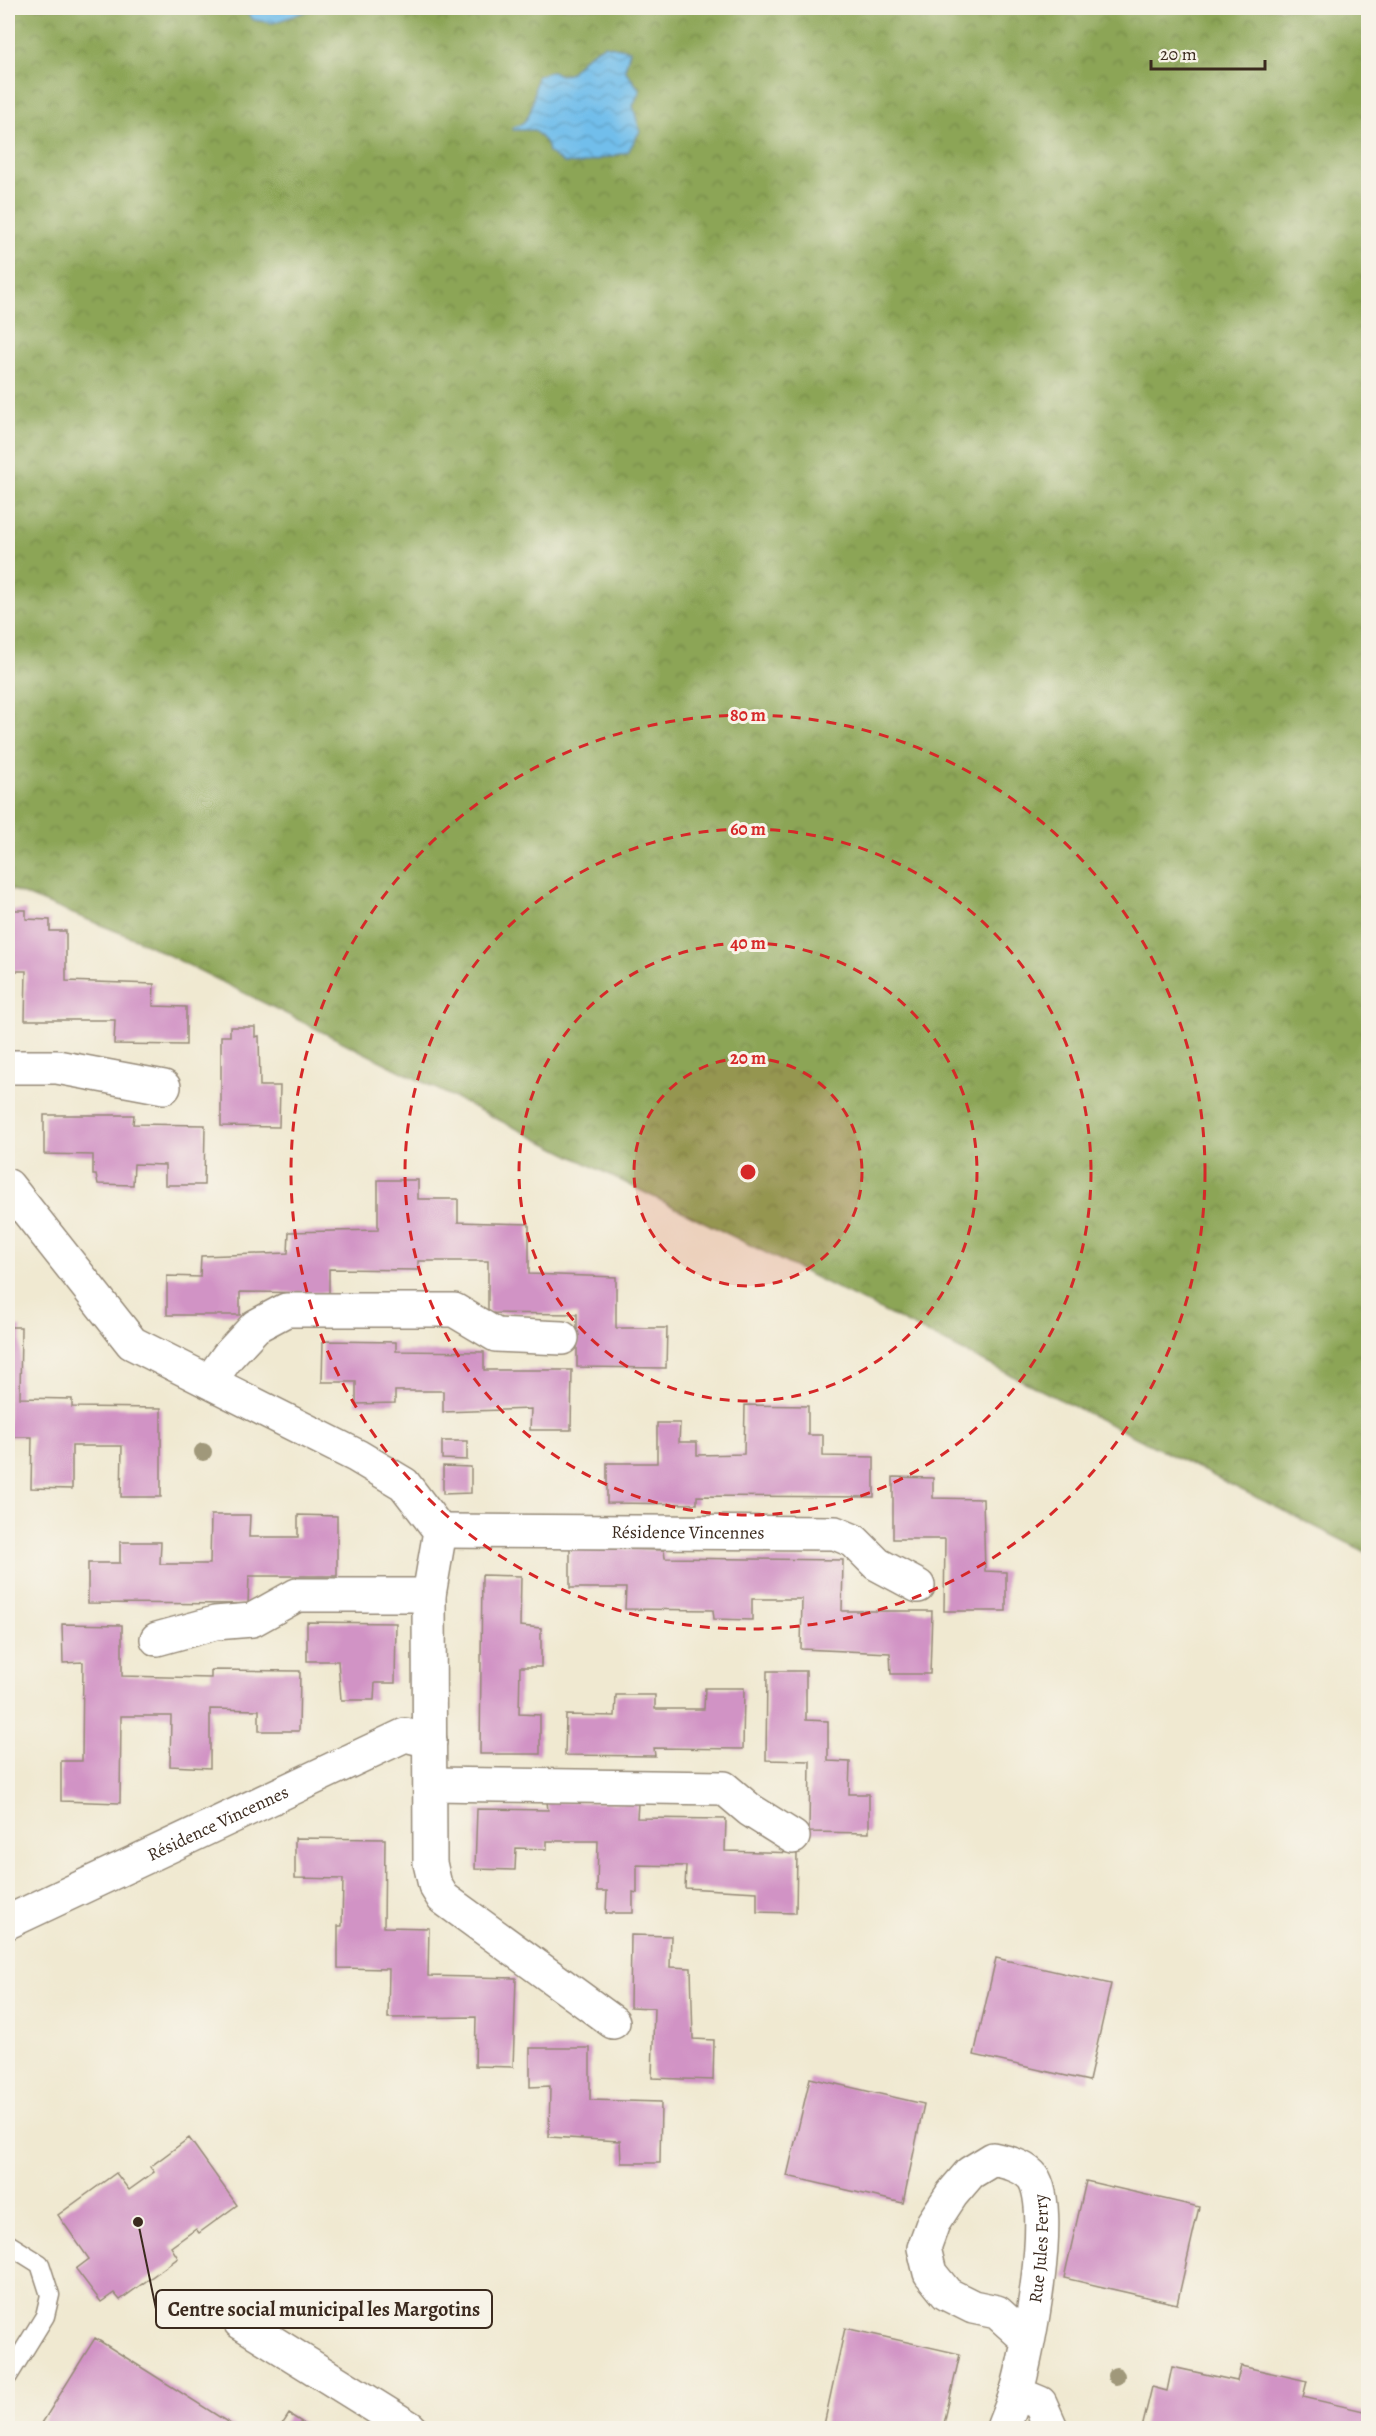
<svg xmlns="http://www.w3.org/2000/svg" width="1376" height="2436" font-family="Alegreya,serif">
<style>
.forest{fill:url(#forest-crowns);stroke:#64683a;stroke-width:1.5}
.water{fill:url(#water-waves);stroke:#567484;stroke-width:1.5}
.building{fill:#d193c5}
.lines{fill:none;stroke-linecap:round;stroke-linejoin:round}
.lane-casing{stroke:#968a78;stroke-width:21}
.street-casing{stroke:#968a78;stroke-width:36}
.lane{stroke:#fff;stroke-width:18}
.street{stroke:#fff;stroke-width:33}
.tree{fill:#a0987a}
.ring{fill:none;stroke:#d62828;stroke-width:3;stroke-dasharray:10 8}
.labels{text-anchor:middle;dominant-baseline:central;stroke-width:6;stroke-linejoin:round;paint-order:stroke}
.street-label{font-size:18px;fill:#3b2a1e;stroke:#f7f3e8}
.centre{fill:#d62828;stroke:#f7f3e8;stroke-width:3}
.ring-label{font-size:18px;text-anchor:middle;font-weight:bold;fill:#d62828;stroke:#f7f3e8;stroke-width:6;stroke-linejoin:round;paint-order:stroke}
.leader{fill:none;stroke:#3b2a1e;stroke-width:2}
.callout-dot{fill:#3b2a1e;stroke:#f7f3e8;stroke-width:2}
.callout{fill:#f7f3e8;stroke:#3b2a1e;stroke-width:2}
.callout-label{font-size:20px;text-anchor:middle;font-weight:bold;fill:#3b2a1e}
</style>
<defs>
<pattern id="forest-crowns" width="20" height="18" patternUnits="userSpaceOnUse" patternTransform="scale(1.5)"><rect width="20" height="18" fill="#8ca556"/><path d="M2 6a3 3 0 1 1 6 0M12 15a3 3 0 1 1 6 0" fill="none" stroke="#748747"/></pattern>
<pattern id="water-waves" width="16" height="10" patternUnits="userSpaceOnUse" patternTransform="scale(1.5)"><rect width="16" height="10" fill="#71beeb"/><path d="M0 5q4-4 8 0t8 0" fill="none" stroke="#5e9bbe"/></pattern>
</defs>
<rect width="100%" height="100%" fill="#f7f3e8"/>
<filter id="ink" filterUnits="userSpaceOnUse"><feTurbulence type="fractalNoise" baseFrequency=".0167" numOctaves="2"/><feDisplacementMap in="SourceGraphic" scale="12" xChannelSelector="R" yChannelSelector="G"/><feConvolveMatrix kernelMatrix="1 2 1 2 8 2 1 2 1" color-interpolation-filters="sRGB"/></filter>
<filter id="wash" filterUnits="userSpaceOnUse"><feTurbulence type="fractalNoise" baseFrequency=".008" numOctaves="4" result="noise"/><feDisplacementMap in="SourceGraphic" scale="24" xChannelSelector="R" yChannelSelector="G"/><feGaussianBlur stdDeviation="1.35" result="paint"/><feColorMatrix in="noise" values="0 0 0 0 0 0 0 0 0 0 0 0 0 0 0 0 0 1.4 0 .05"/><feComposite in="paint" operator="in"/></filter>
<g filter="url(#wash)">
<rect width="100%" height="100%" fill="#f0e9d1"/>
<path class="forest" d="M8,8H1368V1553L136,939L8,888Z"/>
<path class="water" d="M228,8H316L273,23L254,20L246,13Z
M604,45L630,50L625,70L640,90L633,106L640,131L628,152L581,164L564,163L548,152L546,143L534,130H513V127C536,123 532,93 537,76L552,71L560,75L569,74L586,56Z"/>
<g id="blocks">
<path class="building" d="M8,910H26V919L50,920V931H66V981L154,984L153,1006L186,1007V1045L114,1044L115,1020H25L26,971H8Z
M230,1027H255V1037L259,1036L260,1086H280L279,1127L221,1126V1036H230Z
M44,1115H134L133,1124L205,1125L204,1185H165V1165L134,1164L133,1185L98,1184L96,1175H93V1155L44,1154Z
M378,1180H418V1199H458V1222L529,1224V1274L616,1277V1328H667L666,1368L577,1367V1314L488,1313V1261H418V1270L329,1269V1293L240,1292V1315H167V1276L200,1277L201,1256L288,1253L289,1232L378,1230Z
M8,1327H21L20,1398L72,1399V1407L161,1408V1497H121L122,1446H72V1489L31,1488L32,1437H8Z
M323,1341L396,1342V1351L484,1352V1370H572L571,1430H530L531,1409L443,1412V1391H395V1403L356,1404V1382H322Z
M745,1405L808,1406V1435H823V1456L874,1457V1497L697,1496V1504L607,1503V1463H657V1423H680L679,1442H697V1455L744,1454Z
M442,1441H467V1460L442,1459Z
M443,1466L471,1467V1493L443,1494Z
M893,1477L933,1478V1498L983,1499L985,1571L1006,1572V1611H944L945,1539H893Z
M211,1515H250L249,1537H298V1515L337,1516V1576H249L248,1604L88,1603V1563H120V1542H161L160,1564H210Z
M570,1548L664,1550L665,1558L843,1560L842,1611H932L930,1674H891L890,1653L801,1649L802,1599H752V1620L714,1619L713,1610L625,1609L626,1588H570Z
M482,1575L521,1576L520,1626L541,1628V1667H520L519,1714L540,1715V1754H480Z
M307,1622L396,1623L395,1683H375L374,1700H341L338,1661H307Z
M62,1624L122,1625V1676L211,1678V1670L300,1671L299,1731H259V1710L210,1709V1768L170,1766L171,1716H121L120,1803L61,1801V1761H82L83,1662L63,1663Z
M767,1671H806V1720L828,1721V1761L850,1762L849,1794H869V1833L809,1832L810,1761L766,1760Z
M705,1688H744L743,1749L654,1748L655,1756L565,1755L566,1715L615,1716L616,1695H655V1709H704Z
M547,1802L638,1803L637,1818L726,1819L725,1851L797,1853L796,1913L757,1912V1892L685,1888L686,1866L637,1865V1893L633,1892V1913H606L607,1891H597L598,1841H547V1849L516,1848L515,1870L475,1869L477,1809L548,1810Z
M295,1838L385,1839L384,1927L429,1928L428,1976L516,1978L513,2067L475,2066L476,2017L388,2018L389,1969L338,1968V1926H342L343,1879L295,1878Z
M631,1935L671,1936L670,1967L691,1968L693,2039L714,2040L713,2080L652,2078L654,2008L630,2007Z
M996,1958L1111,1984L1089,2081L974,2055Z
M530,2048H590V2100L661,2102L660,2163H621L620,2141L549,2137L550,2086L530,2087Z
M810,2078L924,2104L903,2203L787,2176Z
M189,2138L237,2205L199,2233L196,2229L171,2247L178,2258L120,2300L114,2293L101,2302L76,2269L89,2259L58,2215L116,2173L129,2190L154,2172L150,2167Z
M1086,2181L1199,2207L1177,2304L1064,2278Z
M845,2328L960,2354L943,2428H838L824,2425Z
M95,2338L237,2428H39Z
M1241,2366L1307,2381L1303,2397L1368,2412V2428H1142L1152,2387L1167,2391L1172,2367L1237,2381Z
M289,2414L311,2428H280Z"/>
</g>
</g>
<g filter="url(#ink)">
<use href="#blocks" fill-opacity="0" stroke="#968a78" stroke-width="1.5"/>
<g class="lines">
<defs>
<path id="lane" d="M8,2244L40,2264L50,2295L45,2316L8,2376"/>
<g id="street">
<path d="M8,1067H57L164,1087"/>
<path d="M8,1186L132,1343L357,1456L404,1484L440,1531L429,1595L430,1863L435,1885L443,1898L613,2022"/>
<path d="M210,1381L228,1356L256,1326L286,1310H454L496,1335L562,1338"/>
<path id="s1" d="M440,1531L835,1533L854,1541L877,1564L918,1586"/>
<path d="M157,1639L215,1623L252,1620L297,1595H429"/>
<path d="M432,1784L724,1788L750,1810L793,1837"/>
<path id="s2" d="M8,1922L405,1735L430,1741"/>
<path d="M240,2322L410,2428"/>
<path d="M1016,2393L1040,2403L1051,2428"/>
<path id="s3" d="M1003,2428C1007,2417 1012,2406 1016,2394C1027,2358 1058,2202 1031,2175C1021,2165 1006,2162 993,2159L970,2173L952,2194L933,2223L924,2248L930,2273L947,2294L973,2307L997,2312L1028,2340"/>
</g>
</defs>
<use href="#lane" class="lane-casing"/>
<use href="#street" class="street-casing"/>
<use href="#lane" class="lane"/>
<use href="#street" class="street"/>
</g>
<g class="tree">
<circle cx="203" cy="1452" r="9"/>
<circle cx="1116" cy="2376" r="9"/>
</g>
</g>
<circle cx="748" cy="1172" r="114" fill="#d62828" fill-opacity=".12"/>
<g class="ring">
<circle cx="748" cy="1172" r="114"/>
<circle cx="748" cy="1172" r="229"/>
<circle cx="748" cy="1172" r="343"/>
<circle cx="748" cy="1172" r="457"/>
</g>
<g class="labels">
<g class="street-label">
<text stroke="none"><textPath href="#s1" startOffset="248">Résidence Vincennes</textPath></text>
<text stroke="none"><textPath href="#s2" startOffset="232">Résidence Vincennes</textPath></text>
<text stroke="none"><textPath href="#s3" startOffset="184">Rue Jules Ferry</textPath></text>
</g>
</g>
<circle cx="748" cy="1172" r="9" class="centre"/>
<g class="ring-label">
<text x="748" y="721">80 m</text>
<text x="748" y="835">60 m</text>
<text x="748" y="949">40 m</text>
<text x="748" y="1064">20 m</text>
</g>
<path class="leader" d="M138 2222L156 2309"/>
<circle class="callout-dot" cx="138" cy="2222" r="6"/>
<rect class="callout" x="156" y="2290" width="336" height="38" rx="6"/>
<g class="callout-label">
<text x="324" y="2316">Centre social municipal les Margotins</text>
</g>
<rect width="1376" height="2436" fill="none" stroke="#f7f3e8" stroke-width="30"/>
<path d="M1151 60v9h114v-9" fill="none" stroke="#3b2a1e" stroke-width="3"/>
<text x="1160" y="60" font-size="18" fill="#3b2a1e" stroke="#f7f3e8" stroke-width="4.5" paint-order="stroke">20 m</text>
</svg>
